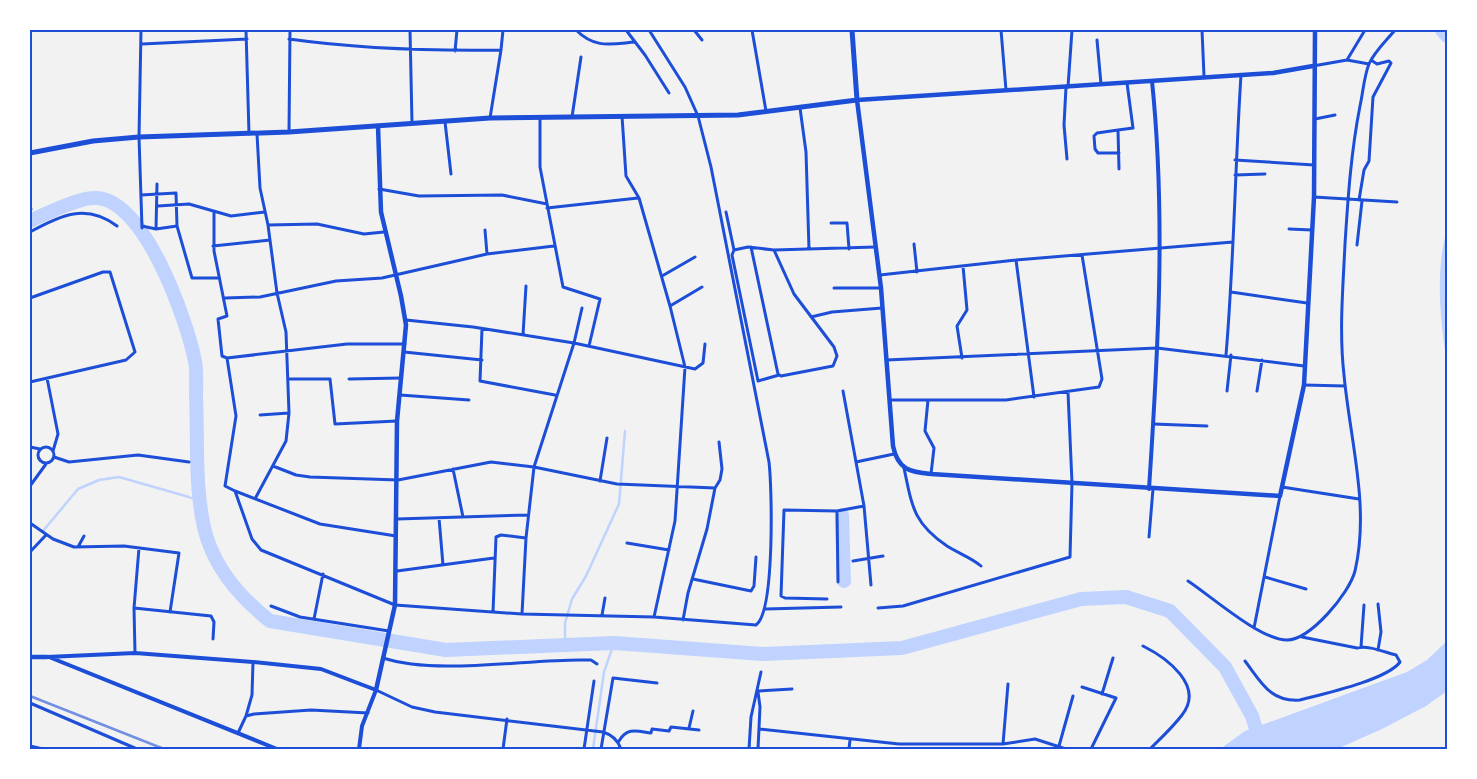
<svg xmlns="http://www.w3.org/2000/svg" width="1477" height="779" font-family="'DM Sans',sans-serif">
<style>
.water{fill:#bfd3fe}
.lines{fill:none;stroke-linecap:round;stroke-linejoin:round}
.stream{stroke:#bfd3fe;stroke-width:2.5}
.river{stroke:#bfd3fe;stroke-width:14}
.minor{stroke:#1d4ed8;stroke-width:3}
.tertiary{stroke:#1d4ed8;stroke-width:4}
.secondary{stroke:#1d4ed8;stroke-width:4.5}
.primary{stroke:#1d4ed8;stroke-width:5}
.rail{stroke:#7290e2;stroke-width:2.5}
.neatline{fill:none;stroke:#1d4ed8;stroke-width:2}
</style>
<rect width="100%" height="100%" fill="#f2f2f2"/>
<path class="water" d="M1447,229V363C1440,319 1435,273 1447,229Z
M1447,641V691L1426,706L1382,729L1337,749H1220L1245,731L1407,672L1427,660Z"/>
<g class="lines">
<path class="stream" d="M191,498L199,499L201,512
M43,531L78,489L99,480L119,477L189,497
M565,645V623L572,599L586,576L619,504L625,431
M593,749L604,672L614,643"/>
<path class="river" d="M1442,30L1447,36
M30,221C45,214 78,198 94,198C144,196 187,321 195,361C197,371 196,384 196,395C198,438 194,497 207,538C218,572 243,600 270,621L446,650L614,643L763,654L902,648L1081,599L1126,597L1170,611L1225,667L1252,716L1262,749
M842,515L844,581"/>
<path class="minor" d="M141,30L139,137L142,228
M246,30L249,134
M410,30L412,123
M576,30C595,49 611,44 635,42
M626,30L645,55L669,93
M694,30L702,40
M752,30L766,111
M1001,30L1006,90
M1202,30L1204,76
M289,39C360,49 430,51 501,50L503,30
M1097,40L1101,84
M142,44L247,39
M455,51L457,30
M1347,60L1365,30
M1313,66L1347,60L1369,64
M1066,87L1064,125L1067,159
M1068,87L1072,30
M800,108L806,152L809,249
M622,116L626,176L639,198L670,306L685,367L675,521L654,617
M540,117V167L563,287L600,299L589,346
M572,117L581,57
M490,118L501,50
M1315,119L1335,115
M445,122L451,174
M1118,130L1097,133L1094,136L1095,149L1098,153H1119
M289,132L290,30
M1235,160L1314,165
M1119,169L1118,130L1133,128L1127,83
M1235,175L1265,174
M379,189L419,196L502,195L547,204
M141,195L176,193L177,226L192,278H218
M1314,197L1397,202
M1359,200L1364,170L1369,161L1373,97L1391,63L1389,61L1377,64L1371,60
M158,206L189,204L231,216L265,212
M547,208L638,198
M30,209H31
M214,212V251L227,316L218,319L222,356L227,358L236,416L225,486L235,491L252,539L261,550L395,605L522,614L654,617L756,625C775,612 772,487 769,462L711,167L698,116L685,87L649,30
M726,212L734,250L732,255L758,381L779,375
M831,223H847L849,249
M268,225L317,224L364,234L384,232
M142,226L156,229L177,226
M156,229L157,184
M1289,229L1312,230
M485,230L487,254
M30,232C61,215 86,203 117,226
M914,244L917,272
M1357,245L1362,201
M213,246L270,240
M751,247L778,374L781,376L833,366L837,356L834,347L794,294L774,250
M734,250L748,247L774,250L875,247
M1016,260L1034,397
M880,275L1016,260L1233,242
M662,276L695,257
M834,288H881
M1231,292L1307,303
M30,298L103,272H110L135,352L126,360L30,382
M225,298L260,297L336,281L382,278L487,254L554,246
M670,306L702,287
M811,317L832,312L882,308
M406,320L473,327L574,343L695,369L703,363L705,344
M482,329L480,381L555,395
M523,335L526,286
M404,352L482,360
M1226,355C1234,261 1235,168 1241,75
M227,358L347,344H405
M962,358L957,326L967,310L963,266
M886,360L1157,348L1304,366
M47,378L58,434L53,451
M289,379H330L335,424L397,421
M349,379L401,378
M1304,385L1345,386
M843,391L856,462
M1227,391L1231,355
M1257,391L1262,360
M400,395L469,400
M890,400H1006L1099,387L1102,379L1082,255
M928,400L925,431L934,448L931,474
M260,415L289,413
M1153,424L1207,426
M38 455a8 8 0 1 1 16 0a8 8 0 1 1-16 0Z
M30,447L40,449
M54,457L69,462L138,455L189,462
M273,466L296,475L310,477L398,480L491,462L534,467L617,484L715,488
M904,468C912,506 913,523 947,546C958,553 972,558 981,566
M453,469L463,517
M600,481L607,438
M30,486L46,464
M1282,487L1359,499
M235,491L320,524L396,536
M256,497L286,441L289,413L286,332L277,293L268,225L260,188L257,134
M837,511L838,582
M439,518L443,565
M397,519L528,515
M30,523L53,539L74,547L124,546L179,553L170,612
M1149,537L1153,489
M627,543L669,550
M78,547L84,536
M30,552L46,535
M853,561L883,556
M397,571L494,558
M1265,577L1306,589
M693,579L751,591L754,586L756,557
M1188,581C1211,596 1260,640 1287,640C1310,640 1349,594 1355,571C1370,507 1350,440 1344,375C1339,331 1343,288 1345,244C1348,197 1351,152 1360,106C1363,93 1364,76 1369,64C1374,52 1387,40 1395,30
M871,585L864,506L856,462L894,454
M827,599L785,598L781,596L784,510L837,511L864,506
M1378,604L1381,632L1378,650
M271,606L300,617L389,631
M134,608L211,616L214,622L213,639
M878,608L903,606L1070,557L1072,483L1068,392
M765,609L841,607
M493,612L496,537L501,535L526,538
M522,614L526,538L534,467L574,343L582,308
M602,615L605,598
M314,619L323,574
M683,620L688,593L707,529L715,488L720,480L722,469L719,442
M1254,628L1280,496
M1143,646C1167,658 1205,686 1182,715C1173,727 1161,738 1150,749
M1361,647L1364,605
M135,653L134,608L139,548
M383,658C436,675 522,660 579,660H591L597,664
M1245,661C1261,682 1270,702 1300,700C1323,694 1387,680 1400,662L1396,655C1384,652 1368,645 1357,648L1302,637
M1082,687L1116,698L1091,749
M376,690L412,707L435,712L603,732C613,735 618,740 621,749
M758,691L792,689
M758,692L760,707L758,749
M1102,694L1113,658
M30,703L137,749
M246,716L252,695L253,662
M689,728L693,711
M759,729L899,744H1003L1035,739L1066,749
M238,733L246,716L254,714L311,710L368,713
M619,741C627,727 637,731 651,733L652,729L669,731L671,727L699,730
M1003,744L1008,684
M30,746L43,749
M1059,746L1073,696
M503,749L507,719
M584,749L594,681
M601,749L613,678L657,683
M749,749L751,717L761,672
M849,749L850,740"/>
<path class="tertiary" d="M1149,489C1158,353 1166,217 1152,81
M47,657L135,653L253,662L321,669L376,690L362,726L359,749
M49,657L277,749"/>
<path class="secondary" d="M1313,66L1273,73L857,100L881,288L893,446C898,470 910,472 931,474L1280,496L1304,385L1314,197L1315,30
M30,657H47
M376,690L395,605L397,421L406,325L401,296L381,212L378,126"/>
<path class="primary" d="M30,153L93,141L139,137L289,132L490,118L738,115L857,100L852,30"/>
<path class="rail" d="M30,696L164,749"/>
</g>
<rect width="1477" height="779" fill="none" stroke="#ffffff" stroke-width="62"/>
<rect x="31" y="31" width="1415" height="717" class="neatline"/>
</svg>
